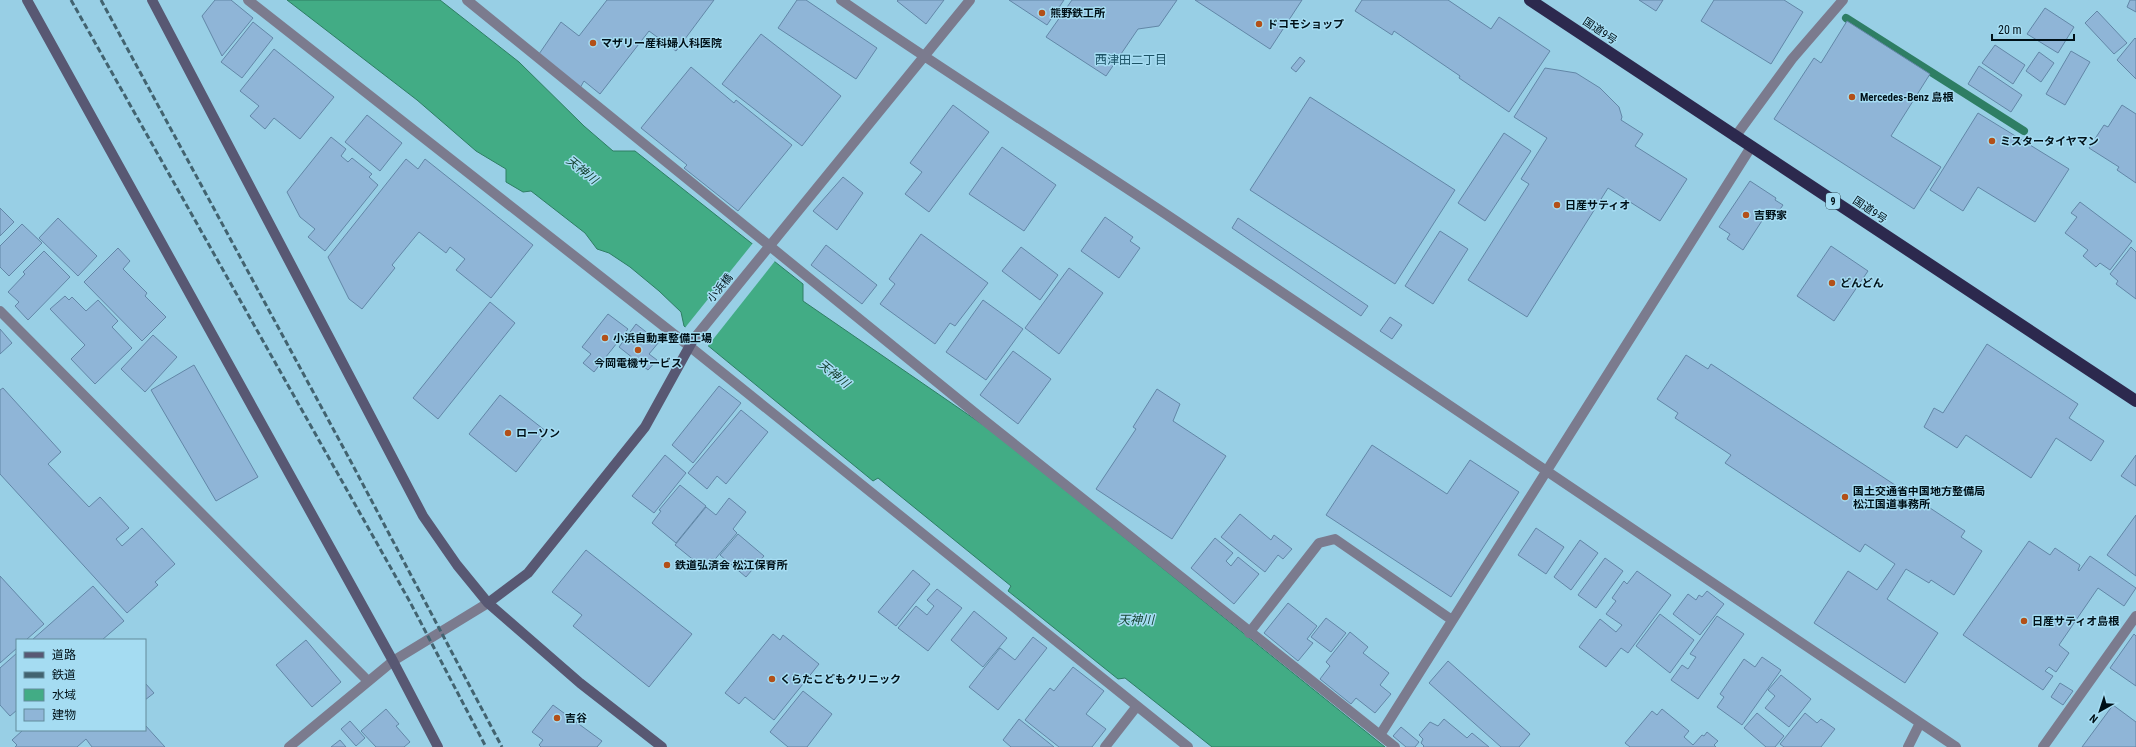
<svg xmlns="http://www.w3.org/2000/svg" width="2136" height="747" font-family="'Roboto Condensed','Noto Sans JP',sans-serif">
<style>
.water{fill:#42ac85;stroke:#2e7e64}
.pier{fill:#98cfe5}
.lines{fill:none;stroke-linecap:round;stroke-linejoin:round}
.stream{stroke:#2e7e64;stroke-width:8}
.building{fill:#8fb5d7;stroke:#6287a7}
.street{stroke:#7b7b8e;stroke-width:10}
.secondary{stroke:#585873;stroke-width:10}
.highway{stroke:#2c294e;stroke-width:12}
.rail{stroke:#426370;stroke-width:3;stroke-dasharray:6 3;stroke-linecap:butt}
.poi-dot{fill:#b35018;stroke:#a5dcf2;stroke-width:1.5}
.labels{text-anchor:middle;dominant-baseline:central;stroke-width:3;stroke-linejoin:round;paint-order:stroke}
.shield{fill:#a5dcf2;stroke:#324e59;stroke-width:1}
.shield-label{font-size:10px;font-weight:bold;fill:#001118}
.poi-label{font-size:11px;font-weight:bold;fill:#001118;stroke:#a5dcf2;text-anchor:start}
.street-label{font-size:11px;fill:#001118;stroke:#a5dcf2}
.neighbourhood-label{font-size:12px;fill:#1b5265;stroke:#a5dcf2}
.water-label{font-size:12px;font-style:italic;fill:#164332;stroke:#a5dcf2}
</style>
<rect width="100%" height="100%" fill="#98cfe5"/>
<path class="water" d="M287,0H440L519,62L584,126L613,151H635L803,284V301L992,431L1385,747H1212L1125,678L1118,679L1008,591L1011,586L878,478L873,481L684,326L681,312L659,291L630,267L609,253L597,249L585,233L531,191L523,192L506,182V169L476,151L417,100Z"/>
<path class="pier" d="M753,243L775,261L707,347L684,329Z"/>
<g class="lines">
<path class="stream" d="M1846,18L2024,131"/>
</g>
<path class="building" d="M215,0H231L253,18L222,56L202,16Z
M607,0H714L676,51L649,31L600,94L584,81L580,88L539,54L561,22L579,36Z
M797,0H806L877,48L856,79L778,28Z
M898,0H944L926,24L897,1Z
M1009,0H1064L1047,25Z
M1072,0H1177L1159,26L1138,29L1106,76L1046,37Z
M1195,0H1302L1270,49Z
M1362,0H1448L1491,29L1499,17L1550,51L1509,112L1459,78L1460,76L1394,31L1392,35L1355,11Z
M1639,0H1663L1656,11Z
M1714,0H1784L1803,12L1771,64L1701,21Z
M2130,0H2136V12L2127,7Z
M2045,8L2074,27L2058,53L2027,34Z
M2097,11L2127,43L2114,54L2085,23Z
M1847,21L1930,74L1891,136L1941,167L1914,209L1774,119L1814,58L1821,63Z
M253,22L273,38L242,78L221,62Z
M761,34L841,96L802,146L722,84Z
M2135,38L2136,39V79L2117,60Z
M1995,45L2025,65L2013,84L1982,63Z
M274,49L334,97L300,139L274,118L265,129L250,116L259,106L240,91Z
M2071,51L2090,62L2065,105L2046,94Z
M2039,52L2054,63L2041,82L2026,71Z
M1300,57L1305,61L1296,72L1291,68Z
M1979,66L2022,95L2011,112L1968,84Z
M691,67L734,103L736,100L792,145L738,211L684,168L687,165L641,128Z
M1545,68L1576,73L1600,88L1619,107L1622,117L1621,120L1643,134L1635,146L1687,179L1660,221L1608,188L1527,317L1468,280L1529,184L1521,179L1547,138L1514,117Z
M1310,97L1455,190L1395,284L1250,190Z
M953,105L989,132L929,212L905,194L922,172L910,163Z
M2122,105L2136,114V183L2117,170L2119,167L2089,148L2104,125L2108,127Z
M1978,113L2069,169L2035,222L1978,187L1963,211L1930,190Z
M367,115L402,143L380,171L345,142Z
M1504,133L1531,151L1485,221L1458,203Z
M331,137L346,149L341,156L348,162L352,158L372,174L369,177L378,185L325,251L308,237L315,229L300,217L287,192Z
M1002,147L1056,185L1024,231L969,194Z
M406,159L418,169L425,159L533,245L491,298L456,270L465,259L450,247L446,253L419,232L392,265L395,268L362,309L349,299L328,257Z
M843,177L863,193L837,230L813,211Z
M1750,181L1776,198L1775,200L1783,205L1774,218L1767,213L1743,250L1727,239L1730,234L1719,227Z
M2080,202L2132,241L2110,270L2100,263L2096,267L2083,256L2088,250L2065,233L2077,217L2071,213Z
M0,208L14,222L0,236Z
M1105,217L1133,237L1130,241L1140,248L1119,278L1081,251Z
M58,218L97,256L78,276L39,238Z
M1238,218L1368,306L1361,316L1232,228Z
M22,224L42,243L9,276L0,267V246Z
M1440,231L1468,249L1433,304L1405,286Z
M921,234L988,283L955,326L950,323L935,344L880,304L895,284L889,279Z
M826,245L877,285L862,304L811,265Z
M1831,246L1868,271L1834,321L1797,296Z
M1021,247L1058,275L1040,300L1002,271Z
M2131,247L2136,252V299L2116,284L2118,281L2110,274Z
M118,248L130,261L123,269L147,293L145,296L166,317L142,341L84,282Z
M44,251L70,277L28,320L15,306L19,302L8,292L25,274L23,272Z
M1069,268L1103,293L1059,354L1025,328Z
M65,296L69,300L72,297L86,311L98,300L118,321L112,327L132,348L95,384L71,359L85,345L50,309Z
M983,300L1023,329L986,380L946,352Z
M490,302L515,323L438,419L413,398Z
M608,314L628,329L594,372L583,363L591,354L582,347Z
M1390,317L1402,325L1392,339L1380,331Z
M636,324L659,342L649,354L657,360L648,370L619,347Z
M0,329L12,343L0,354Z
M153,335L177,357L145,392L121,369Z
M1987,344L2078,404L2069,418L2104,441L2091,461L2056,438L2031,478L1966,435L1957,448L1924,427L1934,408L1943,413Z
M1013,351L1051,379L1018,424L980,395Z
M1686,355L1708,369L1711,364L1965,531L1961,537L1982,551L1954,595L1931,580L1929,583L1906,569L1887,599L1938,633L1905,683L1814,623L1848,571L1877,590L1895,564L1865,544L1860,552L1725,463L1731,455L1675,418L1678,413L1657,399Z
M194,365L258,477L216,501L151,390Z
M719,386L741,403L693,463L672,445Z
M3,388L61,452L48,464L89,507L100,497L129,528L116,539L122,546L142,528L175,564L155,582L158,585L127,613L0,474V390Z
M1157,389L1180,404L1173,421L1226,456L1172,539L1096,489L1136,429L1133,427Z
M500,395L547,432L516,472L469,434Z
M741,410L768,432L726,484L717,476L707,489L688,473Z
M1372,445L1447,494L1470,460L1519,492L1451,597L1326,515Z
M665,455L686,473L654,513L632,496Z
M2136,455V486L2121,476Z
M680,485L706,506L676,543L652,523L661,511L659,510Z
M729,498L746,512L733,529L737,533L706,570L675,545L706,507L716,515Z
M1240,514L1271,540L1274,535L1292,549L1283,559L1278,555L1265,572L1221,537Z
M2136,515V576L2107,555Z
M1536,528L1564,547L1546,574L1518,555Z
M738,534L764,556L746,577L720,555Z
M1215,538L1233,553L1226,561L1231,566L1238,557L1259,574L1234,604L1191,568Z
M1580,540L1598,553L1571,590L1554,577Z
M2029,541L2050,555L2055,548L2080,565L2078,570L2079,571L2090,556L2136,588L2124,606L2098,588L2059,645L2069,653L2056,672L2049,667L2045,671L2053,676L2043,690L1963,635Z
M586,550L692,634L649,687L573,626L582,615L552,592Z
M1605,558L1623,571L1596,608L1578,595Z
M913,570L930,584L896,626L878,612Z
M1637,571L1671,595L1628,653L1621,648L1606,667L1579,647L1600,619L1616,632L1622,625L1606,614L1616,601L1612,598L1624,581L1627,584Z
M0,576L44,624L26,640H17V648L0,663Z
M93,586L124,621L102,640H32Z
M937,589L962,608L928,651L898,628L916,606L927,615L934,606L927,600Z
M1707,591L1724,604L1700,635L1673,614L1688,594L1696,600L1699,595L1702,597Z
M1288,603L1317,626L1307,639L1313,643L1298,661L1264,633Z
M974,611L1007,638L983,667L951,640Z
M1660,614L1694,640L1670,673L1636,646Z
M1717,616L1744,634L1698,699L1671,680L1682,665L1688,669L1696,657L1690,654Z
M1326,618L1346,633L1331,652L1311,637Z
M1350,632L1368,647L1363,653L1389,673L1380,685L1391,694L1375,713L1356,698L1351,704L1320,679L1330,666L1326,662Z
M773,634L780,640L783,635L819,664L774,720L745,697L739,704L725,693Z
M2134,634L2136,636V686L2110,668Z
M1033,637L1047,648L998,710L969,687L1000,648L1015,660Z
M306,640L341,682L312,707L276,665Z
M17,653V710L10,716L0,705V668Z
M1762,657L1781,670L1742,725L1717,707L1724,697L1720,694L1744,659L1755,667Z
M1448,661L1530,734L1519,747H1501L1429,683Z
M1073,667L1104,691L1086,714L1106,729L1092,747H1059L1025,720L1050,688L1054,691Z
M1781,675L1811,699L1789,727L1765,708L1775,696L1768,690Z
M145,683L154,693L145,700Z
M2060,683L2073,691L2063,705L2051,697Z
M803,691L832,714L807,747H788L770,732Z
M553,705L602,741L597,747H541L539,745L543,740L532,732Z
M2113,705L2136,722V747H2082Z
M386,709L399,724L396,726L410,742L404,747H376L361,731Z
M1662,709L1689,731L1684,737L1693,745L1702,735L1704,736L1707,732L1718,741L1714,745L1716,747H1630L1625,743L1652,711L1657,715Z
M1757,713L1784,736L1775,747H1766L1744,728Z
M1805,713L1817,723L1821,719L1835,729L1821,747H1784L1780,744Z
M1019,719L1054,747H1011L1003,740Z
M1444,719L1467,738L1472,733L1489,747H1423L1424,746L1421,743L1423,739L1419,735L1430,722L1438,726Z
M350,721L365,738L356,746L341,729Z
M145,725L165,747H92L86,739L77,747H15L17,745L12,740L23,730H145Z
M1401,727L1419,742L1415,747H1406L1393,736Z
M340,740L346,747H331Z"/>
<g class="lines">
<path class="street" d="M248,0L689,346L1188,747
M467,0L980,417L1395,747
M841,0C952,77 1067,148 1179,223C1438,397 1697,571 1956,747
M1735,137L1792,59L1843,0
M0,311L368,681
M693,340L970,0
M1249,633L1319,543L1335,539L1452,620
M1380,735L1751,147
M289,747L393,661L488,603
M1105,747L1137,706
M1908,747L1920,723
M2043,747L2136,616"/>
<path class="secondary" d="M27,0L393,661L438,747
M152,0L423,516L457,565L488,603L580,683L662,747
M488,603L528,573L645,427L693,340"/>
<path class="highway" d="M1530,0L2136,401"/>
<path class="rail" d="M71,0L410,602L486,747
M101,0L350,460L502,747"/>
</g>
<g class="poi-dot">
<circle cx="1042" cy="13" r="4"/>
<circle cx="1259" cy="24" r="4"/>
<circle cx="593" cy="43" r="4"/>
<circle cx="1852" cy="97" r="4"/>
<circle cx="1992" cy="141" r="4"/>
<circle cx="1557" cy="205" r="4"/>
<circle cx="1746" cy="215" r="4"/>
<circle cx="1832" cy="283" r="4"/>
<circle cx="605" cy="338" r="4"/>
<circle cx="638" cy="350" r="4"/>
<circle cx="508" cy="433" r="4"/>
<circle cx="1845" cy="497" r="4"/>
<circle cx="667" cy="565" r="4"/>
<circle cx="2024" cy="621" r="4"/>
<circle cx="772" cy="679" r="4"/>
<circle cx="557" cy="718" r="4"/>
</g>
<g class="labels">
<rect class="shield" x="1826" y="193" width="14" height="16" rx="3"/>
<g class="shield-label">
<text x="1833" y="201">9</text>
</g>
<g class="poi-label">
<text x="1050" y="13">熊野鉄工所</text>
<text x="1267" y="24">ドコモショップ</text>
<text x="601" y="43">マザリー産科婦人科医院</text>
<text x="1860" y="97">Mercedes-Benz 島根</text>
<text x="2000" y="141">ミスタータイヤマン</text>
<text x="1565" y="205">日産サティオ</text>
<text x="1754" y="215">吉野家</text>
<text x="1840" y="283">どんどん</text>
<text x="613" y="338">小浜自動車整備工場</text>
<text x="638" y="363" text-anchor="middle">今岡電機サービス</text>
<text x="516" y="433">ローソン</text>
<text x="1853" y="491">国土交通省中国地方整備局<tspan x="1853" dy="13">松江国道事務所</tspan></text>
<text x="675" y="565">鉄道弘済会 松江保育所</text>
<text x="2032" y="621">日産サティオ島根</text>
<text x="780" y="679">くらたこどもクリニック</text>
<text x="565" y="718">吉谷</text>
</g>
<g class="street-label">
<text transform="translate(1600 31) rotate(34)">国道9号</text>
<text transform="translate(1870 210) rotate(34)">国道9号</text>
<text transform="translate(720 288) rotate(-51)">小浜橋</text>
</g>
<g class="neighbourhood-label">
<text x="1131" y="60">西津田二丁目</text>
</g>
<g class="water-label">
<text transform="translate(582 170) rotate(39)">天神川</text>
<text transform="translate(834 374) rotate(39)">天神川</text>
<text x="1136" y="620">天神川</text>
</g>
</g>
<rect x="16" y="639" width="130" height="92" fill="#a5dcf2" stroke="#638b9b"/>
<rect x="24" y="652" width="20" height="6" fill="#585873" stroke="#638b9b"/>
<text x="52" y="659" font-size="12" fill="#001118">道路</text>
<rect x="24" y="672" width="20" height="6" fill="#426370" stroke="#638b9b"/>
<text x="52" y="679" font-size="12" fill="#001118">鉄道</text>
<rect x="24" y="689" width="20" height="12" fill="#42ac85" stroke="#638b9b"/>
<text x="52" y="699" font-size="12" fill="#001118">水域</text>
<rect x="24" y="709" width="20" height="12" fill="#8fb5d7" stroke="#638b9b"/>
<text x="52" y="719" font-size="12" fill="#001118">建物</text>
<g transform="translate(2100 711) rotate(219)" stroke="#a5dcf2" stroke-width="3" paint-order="stroke">
<path d="M0-3L7 15L0 10L-7 15Z" fill="#001118"/>
<text y="-6" font-size="11" font-weight="bold" text-anchor="middle" fill="#001118">N</text>
</g>
<path d="M1992 34v6h82v-6" fill="none" stroke="#001118" stroke-width="2"/>
<text x="1998" y="34" font-size="12" fill="#001118" stroke="#a5dcf2" stroke-width="3" paint-order="stroke">20 m</text>
</svg>
